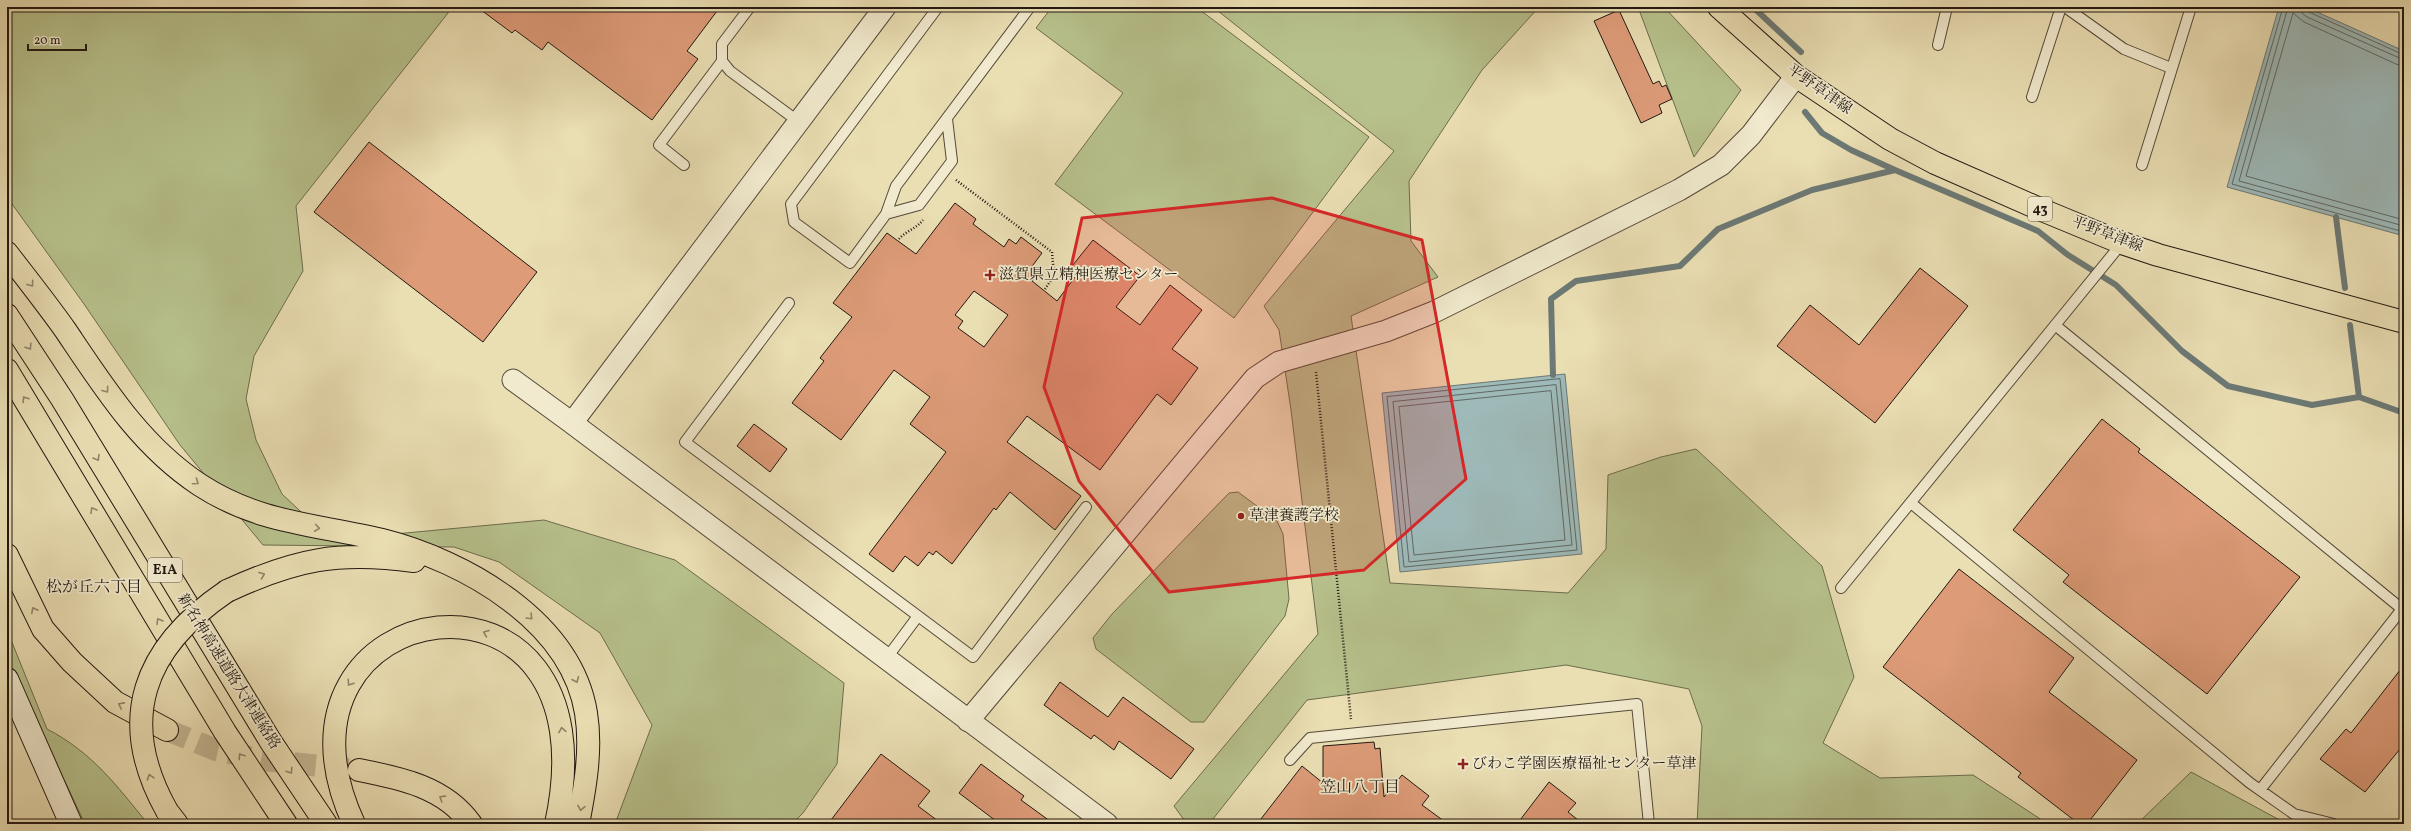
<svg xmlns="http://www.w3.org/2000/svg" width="2411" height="831" font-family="Vollkorn,'Noto Serif JP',serif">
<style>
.green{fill:#b7c18c;stroke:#6c6c4e}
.water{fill:#9db9b8;stroke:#6c7975}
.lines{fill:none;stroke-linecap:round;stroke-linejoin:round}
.shore{stroke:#606864;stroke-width:1}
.stream{stroke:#6c7975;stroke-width:6}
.building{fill:#dd9b78;stroke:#221811;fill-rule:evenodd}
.highway-tunnel{stroke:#c2b693;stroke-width:22;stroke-dasharray:22 11;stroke-linecap:butt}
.lane-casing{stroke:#544a3a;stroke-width:12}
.street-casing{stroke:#544a3a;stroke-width:23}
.secondary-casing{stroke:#221811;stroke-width:24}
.primary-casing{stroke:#221811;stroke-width:24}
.highway-casing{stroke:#221811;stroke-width:24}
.path{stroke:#221811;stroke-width:2.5;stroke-dasharray:1 2;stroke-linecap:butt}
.lane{stroke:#f1eace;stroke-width:10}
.street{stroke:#f1eace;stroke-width:21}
.secondary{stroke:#f1eace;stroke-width:22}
.primary{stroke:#eadeb3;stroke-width:22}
.highway{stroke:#eadeb3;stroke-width:22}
.highway-bridge-casing{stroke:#221811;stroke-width:24;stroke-linecap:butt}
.highway-bridge{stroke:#eadeb3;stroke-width:22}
.oneway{stroke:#90856a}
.marked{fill:#d62828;fill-opacity:0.2;stroke:#d62828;stroke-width:3;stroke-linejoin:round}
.poi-dot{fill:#8f2418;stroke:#f1eace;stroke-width:1.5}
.labels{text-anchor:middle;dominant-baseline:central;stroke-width:3.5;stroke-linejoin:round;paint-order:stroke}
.shield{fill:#f1eace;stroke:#60574a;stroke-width:1}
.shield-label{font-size:14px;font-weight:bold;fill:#221811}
.street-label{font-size:15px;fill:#221811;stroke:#f1eace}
.poi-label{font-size:15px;fill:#221811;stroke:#f1eace;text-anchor:start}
.neighbourhood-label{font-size:16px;fill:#221811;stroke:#f1eace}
</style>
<rect width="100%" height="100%" fill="#eadeb3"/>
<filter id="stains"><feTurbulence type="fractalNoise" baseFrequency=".005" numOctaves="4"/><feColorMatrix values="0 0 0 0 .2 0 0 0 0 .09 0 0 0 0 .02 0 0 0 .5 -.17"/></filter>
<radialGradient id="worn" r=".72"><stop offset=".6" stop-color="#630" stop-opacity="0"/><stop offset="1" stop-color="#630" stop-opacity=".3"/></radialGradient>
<path class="green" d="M7,7H449L448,13L296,206L303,271L254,356L246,399L256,440L282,494L331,540L544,520L675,560L844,683L837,764L803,813L792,824H615L652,725L600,633L499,562L454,547L263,545L180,445L84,304L7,197Z
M1052,7H1196L1369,137L1234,318L1055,184L1123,93L1036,28Z
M1213,7H1539L1482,70L1409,181L1411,241L1438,277L1351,316L1390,583L1568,593L1606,549L1608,475L1661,457L1696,449L1822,566L1854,677L1823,743L1880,778L1973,775L2048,824H1697L1702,726L1689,689L1566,665L1307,700L1209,824H1187L1174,806L1318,634L1291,410L1279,330L1264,306L1394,151Z
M1638,7H1664L1741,90L1694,157Z
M1238,492L1277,521L1283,534L1289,599L1285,616L1204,722H1191L1096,649L1093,638L1112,614L1229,493Z
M7,630L47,729C93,753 116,785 148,824H85L7,659Z
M2191,772L2287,824H2137Z"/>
<path class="water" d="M2279,7H2306L2404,51V236L2227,187Z
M1565,374L1582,554L1400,572L1382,393Z"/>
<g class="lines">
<path class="shore" d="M2283,7L2232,184L2404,232
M2288,7L2239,181L2404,226
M2301,7L2302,13L2307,17L2404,60
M2306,7L2309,12L2404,55
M2404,66L2396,64L2304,22L2293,13L2246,176L2404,220
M1560,379L1577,550L1404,567L1387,397Z
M1556,385L1572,545L1409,562L1393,402Z
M1551,391L1565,540L1414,555L1399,407Z"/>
<path class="stream" d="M1753,7L1801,52
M1805,112L1822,133L1851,150L1895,170
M2336,217L2345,288
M2350,325L2359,397
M1553,375L1551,299L1576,281L1680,266L1718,229L1812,190L1895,170L2038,231L2068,255L2116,285L2182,351L2228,386L2312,405L2359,397L2404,413"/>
</g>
<path class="building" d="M477,7H720L687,51L698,59L652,120L548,42L542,50L515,30L512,33Z
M1619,10L1653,84L1659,81L1662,87L1666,85L1672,99L1659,105L1662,113L1641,123L1594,21Z
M369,142L537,272L483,342L314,212Z
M955,203L976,219L973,224L1004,247L1009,239L1016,244L1021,237L1042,253L1030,269L1037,274L1032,281L1057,301L1075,277L1068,271L1093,240L1140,276L1116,307L1140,325L1170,285L1202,310L1172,349L1198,368L1171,405L1157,394L1100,470L1027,416L1007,442L1081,496L1055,530L1010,492L996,510L994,508L952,564L936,551L933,555L929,552L918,566L905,556L893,572L869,554L946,452L910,424L930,397L894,370L841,440L792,403L824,361L820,358L852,317L833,303L887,233L916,254ZM974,291L1008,315L984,347L958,328L963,321L955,315Z
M1920,268L1968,306L1875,423L1777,346L1810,305L1859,345Z
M2102,419L2140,449L2138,452L2300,577L2207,694L2063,582L2069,575L2013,530Z
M754,424L787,449L770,472L737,446Z
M1959,569L2074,658L2049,692L2137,760L2087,824H2079L2018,777L2021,773L1883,667Z
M2404,665V744L2365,792L2320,759L2346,729L2351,733Z
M1060,682L1108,717L1123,697L1194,749L1171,779L1119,741L1114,750L1094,735L1091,739L1044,705Z
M1374,742L1375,749L1380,748L1384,797L1402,775L1429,796L1422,805L1448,824H1257L1302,766L1323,783V746Z
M881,754L930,791L918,806L942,824H828Z
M981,764L1024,796L1021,800L1054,824H1000L959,793Z
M1549,782L1576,803L1568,812L1583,824H1517Z"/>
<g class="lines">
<path class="highway-tunnel" d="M167,730L216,750L263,760L358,770"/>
<defs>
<path id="lane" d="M750,7L722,44V61L730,71L799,122
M938,7L791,204L794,222L850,263L886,214L896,186L1030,7
M2065,7L2124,49L2171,68
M1938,45L1947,7
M2032,97L2061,7
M684,165L659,145L722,61
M2142,165L2191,7
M886,214L919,205L952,161L947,119
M789,303L685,442L973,657L1086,507
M2055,325L2402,609L2260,790
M1911,503L2250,783L2294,814L2334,824
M1841,588L2122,243
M886,659L918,616
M1290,760L1310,738L1637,704L1649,824"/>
<path id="street" d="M885,7L572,423L1107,824
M513,380L572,423
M968,721L1255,378L1279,362L1386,331L1434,312L1679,190L1721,165L1751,135L1796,76"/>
<path id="secondary" d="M7,679L71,824"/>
<path id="primary" d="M1719,7L1796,76L1890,139L1935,163L2042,210L2122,243L2158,255L2404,322"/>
<path id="highway" d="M7,253C27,279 47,304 66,331C105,389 141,446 200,485C260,524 316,524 382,540C465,561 571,621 586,713C592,749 585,788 578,824
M7,315L62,399L271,742L326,824
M7,370L225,732L286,824
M7,555L43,629L72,662L115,702L167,730
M227,591C296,559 338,551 414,561
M359,770C400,778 445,787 471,824
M167,811L177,824
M354,824C246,591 619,533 556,824"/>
</defs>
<use href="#lane" class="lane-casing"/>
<use href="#street" class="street-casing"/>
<use href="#secondary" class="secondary-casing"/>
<use href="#primary" class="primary-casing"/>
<use href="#highway" class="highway-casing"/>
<path class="path" d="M956,180L1052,252L1054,276L1045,289
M899,239C906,231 917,228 923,220
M1316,372L1351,719"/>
<use href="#lane" class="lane"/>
<use href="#street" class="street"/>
<use href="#secondary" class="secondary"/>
<use href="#primary" class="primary"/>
<use href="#highway" class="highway"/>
<defs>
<path id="highway-bridge" d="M167,811C116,720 143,648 227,591"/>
</defs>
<use href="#highway-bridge" class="highway-bridge-casing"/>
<use href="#highway-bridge" class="highway-bridge"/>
</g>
<defs><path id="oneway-chevron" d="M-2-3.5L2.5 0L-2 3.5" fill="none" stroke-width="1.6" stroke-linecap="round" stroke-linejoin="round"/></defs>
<g class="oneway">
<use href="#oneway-chevron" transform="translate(31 284) rotate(54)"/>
<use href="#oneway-chevron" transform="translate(29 347) rotate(57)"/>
<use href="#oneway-chevron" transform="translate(106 390) rotate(54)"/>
<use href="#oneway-chevron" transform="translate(25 399) rotate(-122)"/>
<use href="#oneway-chevron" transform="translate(97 458) rotate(59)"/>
<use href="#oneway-chevron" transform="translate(196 482) rotate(35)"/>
<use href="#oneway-chevron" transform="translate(93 510) rotate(-121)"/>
<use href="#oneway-chevron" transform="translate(317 528) rotate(8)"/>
<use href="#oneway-chevron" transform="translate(262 575) rotate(-21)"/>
<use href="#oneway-chevron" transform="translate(34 610) rotate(-117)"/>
<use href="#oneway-chevron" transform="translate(530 617) rotate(45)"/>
<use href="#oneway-chevron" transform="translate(159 621) rotate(-121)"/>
<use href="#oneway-chevron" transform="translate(486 633) rotate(-158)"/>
<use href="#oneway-chevron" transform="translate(576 680) rotate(67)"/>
<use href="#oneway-chevron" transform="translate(350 683) rotate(124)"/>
<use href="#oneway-chevron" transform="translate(121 705) rotate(-152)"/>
<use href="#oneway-chevron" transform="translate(562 730) rotate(-100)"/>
<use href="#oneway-chevron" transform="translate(241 756) rotate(-123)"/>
<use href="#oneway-chevron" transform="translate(290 771) rotate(56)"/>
<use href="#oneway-chevron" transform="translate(150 777) rotate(-108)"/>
<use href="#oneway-chevron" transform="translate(442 798) rotate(-148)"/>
<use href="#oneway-chevron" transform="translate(581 808) rotate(100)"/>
</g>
<path class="marked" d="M1272,198L1422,240L1466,479L1364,570L1169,592L1079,481L1044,387L1082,218Z"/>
<g class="poi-dot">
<path d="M988 269h4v4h4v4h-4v4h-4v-4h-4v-4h4z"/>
<circle cx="1241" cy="516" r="4"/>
<path d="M1461 758h4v4h4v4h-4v4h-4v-4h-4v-4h4z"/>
</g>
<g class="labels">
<g class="shield">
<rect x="2028" y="197" width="24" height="24" rx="3"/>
<rect x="148" y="558" width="34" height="24" rx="3"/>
</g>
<g class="shield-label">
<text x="2040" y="209">43</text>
<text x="165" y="570">E1A</text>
</g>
<g class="street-label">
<text transform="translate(1819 90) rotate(35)">平野草津線</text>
<text transform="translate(2107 235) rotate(21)">平野草津線</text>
<text transform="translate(228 672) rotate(58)">新名神高速道路大津連絡路</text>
</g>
<g class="poi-label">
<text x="999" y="275">滋賀県立精神医療センター</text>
<text x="1249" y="516">草津養護学校</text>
<text x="1472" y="764">びわこ学園医療福祉センター草津</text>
</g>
<g class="neighbourhood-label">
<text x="94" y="588">松が丘六丁目</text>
<text x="1360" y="788">笠山八丁目</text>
</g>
</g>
<rect width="2411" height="831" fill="none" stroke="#eadeb3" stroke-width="24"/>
<rect x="8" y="8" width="2395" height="815" fill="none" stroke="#221811" stroke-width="2"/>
<rect x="12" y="12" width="2387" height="807" fill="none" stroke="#221811"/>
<path d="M28 44v6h58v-6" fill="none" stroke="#221811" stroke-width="2"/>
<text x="34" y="44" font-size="12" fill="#221811" stroke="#f1eace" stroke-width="3" paint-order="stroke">20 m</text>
<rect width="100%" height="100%" filter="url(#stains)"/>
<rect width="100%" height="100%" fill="url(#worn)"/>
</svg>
